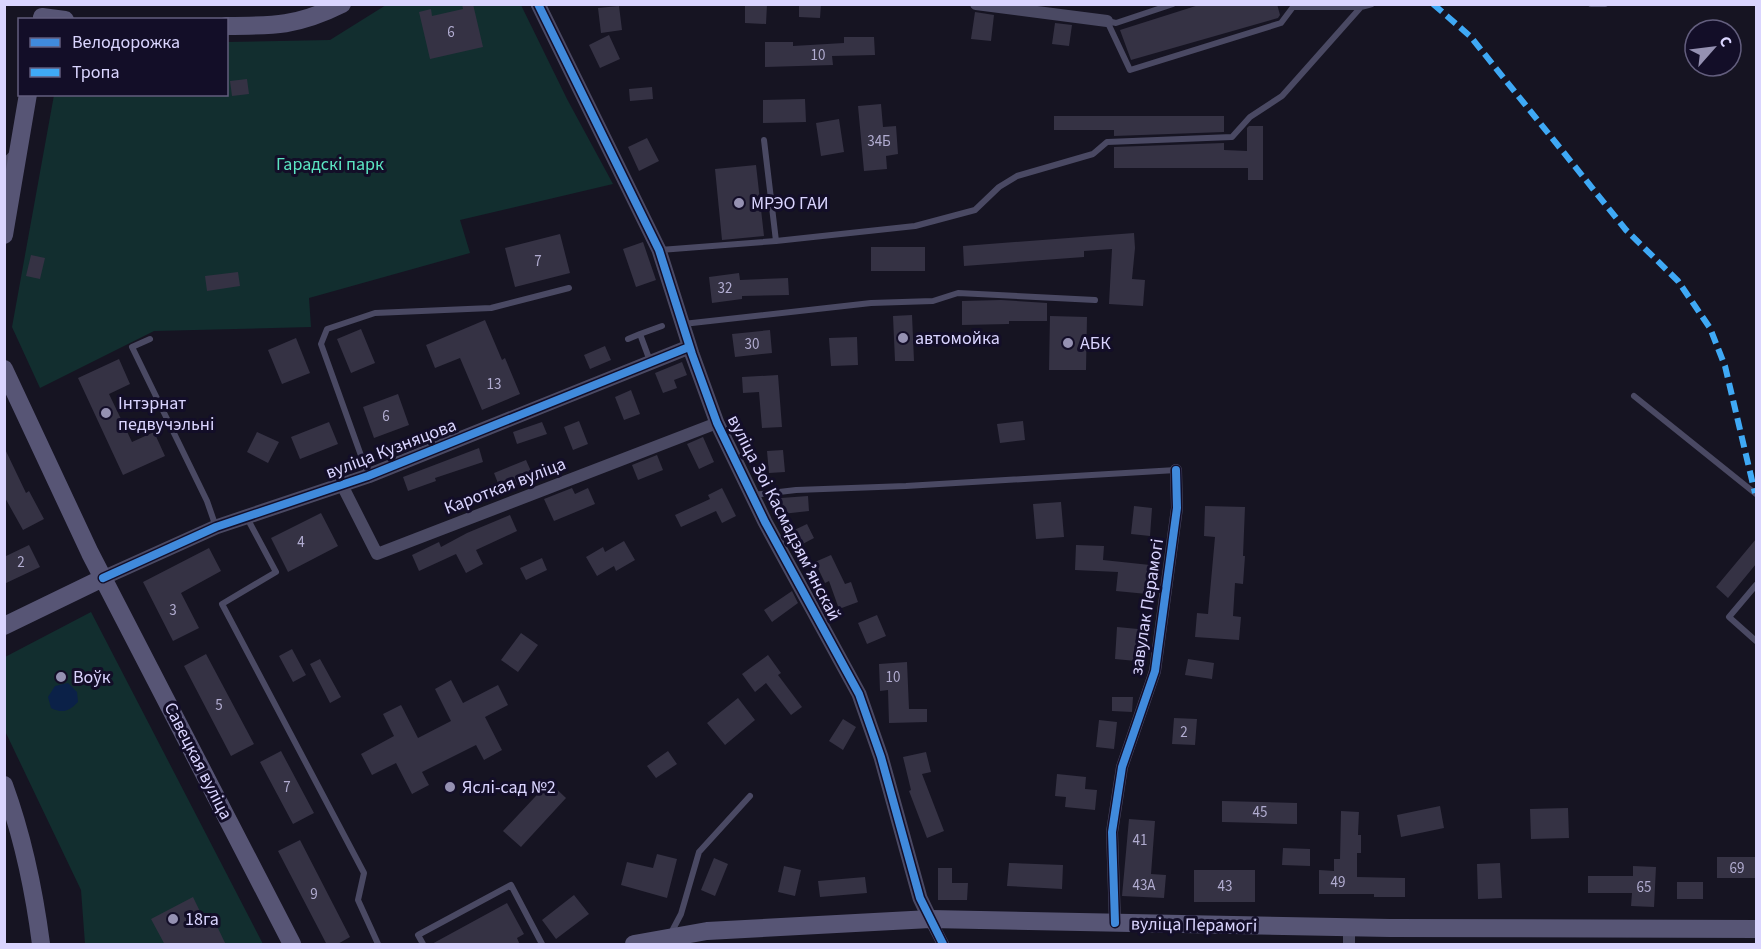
<svg xmlns="http://www.w3.org/2000/svg" width="1761" height="949" font-family="'Source Sans 3',sans-serif">
<style>
.green{fill:#122e2f}
.water{fill:#0b2148}
.building{fill:#353244}
.lines{fill:none;stroke-linecap:round;stroke-linejoin:round}
.service{stroke:#4a4963;stroke-width:6}
.minor{stroke:#4a4963;stroke-width:12}
.tertiary{stroke:#4a4963;stroke-width:15}
.secondary{stroke:#575575;stroke-width:18}
.quiet{stroke:#3fa9f5;stroke-width:6;stroke-dasharray:12 6;stroke-linecap:butt}
.cycleway-casing{stroke:#130e28;stroke-width:11}
.cycleway{stroke:#408adc;stroke-width:8}
.poi-dot{fill:#9591b2;stroke:#130e28;stroke-width:2}
.labels{text-anchor:middle;dominant-baseline:central;stroke-width:6;stroke-linejoin:round;paint-order:stroke}
.number-label{font-size:15px;fill:#b1acd0}
.park-label{font-size:18px;fill:#5be5c2;stroke:#130e28}
.poi-label{font-size:18px;fill:#dad5ff;stroke:#130e28;text-anchor:start}
.street-label{font-size:18px;fill:#dad5ff;stroke:#130e28}
</style>
<rect width="100%" height="100%" fill="#161422"/>
<path class="green" d="M386,5H521L567,99L613,184L460,220L470,253L309,298L311,327L154,331L40,388L12,327L54,95L226,94L227,42L330,40Z
M91,612L263,944H85L81,890L5,731V657Z"/>
<path class="water" d="M68,683L77,692L78,702C69,711 63,714 51,708L48,697L55,686Z"/>
<path class="building" d="M462,4H473L483,47L430,59L419,12L431,9L432,16L463,9Z
M745,4H767L766,24L745,23Z
M799,4H821L820,18L799,17Z
M1202,4H1277L1280,15L1278,18L1131,60L1120,30Z
M619,6L622,30L601,33L598,8Z
M975,12L994,15L991,41L971,39Z
M1055,23L1072,25L1069,46L1052,44Z
M609,35L620,59L600,68L589,45Z
M844,37H874L875,55L832,56L833,65L765,67V42H793V46L844,43Z
M247,79L249,94L232,96L230,81Z
M652,87L653,99L630,101L629,89Z
M805,99L806,122L763,123V100Z
M881,104L883,127L896,126L898,154L886,156L887,169L864,171L858,106Z
M1054,116H1224V132L1114,136V130H1054Z
M839,119L844,152L821,156L816,123Z
M1249,126H1263V180H1248V168H1114V147L1224,143V150L1247,151V128Z
M647,138L659,161L639,171L628,147Z
M756,165L764,236L722,240L715,169Z
M1134,233L1135,248L1132,279L1145,280L1143,306L1109,304L1112,249L1084,251V257L964,266L963,246Z
M560,234L570,273L515,287L505,248Z
M643,242L656,280L636,287L623,249Z
M871,247H925V271H871Z
M31,255L45,258L40,279L26,276Z
M238,272L240,286L207,291L205,276Z
M739,273L740,280L788,278L789,295L742,296V299L712,303L709,277Z
M1001,300L1047,303V321H1009V324L962,325V301Z
M912,315L914,361H895L893,316Z
M1050,316L1087,317L1086,370H1049Z
M485,320L502,360L505,358L520,394L482,410L460,358L435,368L426,345Z
M361,329L375,363L351,373L337,339Z
M770,330L772,353L735,357L732,334Z
M857,337L858,365L831,366L829,338Z
M296,338L310,373L282,384L268,350Z
M605,346L611,360L590,369L584,355Z
M119,359L130,384L109,394L132,442L154,432L165,456L123,475L78,378Z
M682,362L687,375L674,380L677,388L663,393L655,373Z
M778,375L782,427L762,428L759,392L743,393L742,377Z
M631,390L640,414L624,420L615,397Z
M398,394L409,425L374,438L363,407Z
M579,421L588,444L573,450L564,427Z
M1023,421L1025,440L1000,443L997,424Z
M329,422L338,444L300,459L291,437Z
M542,422L547,434L517,444L513,432Z
M257,432L279,442L268,463L247,452Z
M703,437L714,462L699,469L687,444Z
M4,447L26,493L29,491L44,519L23,530L4,496Z
M479,448L483,462L435,478L436,481L408,491L403,477Z
M783,450L785,472L769,473L767,451Z
M657,455L663,470L638,480L632,465Z
M526,460L534,478L501,491L494,473Z
M572,488L575,494L588,488L595,504L554,521L544,499Z
M722,488L736,516L722,523L716,511L681,527L675,515L710,499L708,495Z
M808,496L809,511L782,514L781,498Z
M1061,502L1064,537L1036,539L1033,504Z
M1134,506L1152,508L1150,536L1131,534Z
M1205,506L1245,507L1243,556H1245L1243,584L1235,583L1233,616L1241,617L1239,640L1195,637L1197,613L1208,614L1215,537L1204,536Z
M321,513L338,546L288,572L271,538Z
M510,515L517,531L476,550L483,564L466,573L456,554L419,571L412,555L439,542L441,547L467,533Z
M807,524L814,538L795,548L788,533Z
M1756,539V564L1728,598L1716,587Z
M624,541L635,560L616,571L614,566L597,576L586,557L603,547L605,552Z
M29,545L40,567L4,584V557Z
M1076,545L1104,546L1103,560L1150,565L1147,594L1116,591L1118,572L1075,570Z
M209,548L221,571L181,593L199,628L173,641L143,582Z
M831,555L845,584L851,582L858,602L839,609L829,581L825,583L815,562Z
M542,558L547,570L526,580L520,568Z
M792,591L798,603L772,622L764,610Z
M877,615L886,636L867,644L858,623Z
M1117,627L1138,629L1136,661L1115,659Z
M521,633L538,645L518,672L501,660Z
M292,649L306,675L293,682L279,656Z
M206,654L254,744L231,756L184,666Z
M768,655L781,673L778,675L802,707L791,715L766,683L755,692L742,674Z
M320,659L341,697L330,703L310,664Z
M1188,659L1214,663L1212,679L1185,675Z
M907,662L909,709H927V722L889,723L888,690L880,691L879,664Z
M451,680L463,703L498,685L508,705L485,717L502,750L484,760L476,745L422,772L429,785L412,794L396,763L372,775L361,754L394,736L383,714L401,705L418,738L451,721L435,689Z
M1112,697H1133L1132,712L1112,711Z
M738,698L755,720L725,745L707,723Z
M1174,718L1197,719L1195,745L1172,744Z
M843,719L856,727L843,750L829,741Z
M1099,720L1117,722L1114,749L1096,747Z
M281,751L314,813L293,824L260,762Z
M668,751L677,764L656,778L647,766Z
M926,752L931,772L922,774L944,831L927,838L909,791L911,790L903,757Z
M1057,774L1086,777L1085,789L1097,790L1095,810L1065,807L1066,797L1055,796Z
M549,782L566,798L521,847L503,831Z
M1222,801L1297,803V824L1222,822Z
M1440,806L1444,828L1401,837L1397,815Z
M1568,808L1569,838L1531,839L1530,809Z
M1341,811L1359,812L1358,835H1361V853H1357V877L1405,878V897H1374V894H1319V870L1334,871V859H1340Z
M1129,819L1155,821L1151,874L1166,875L1164,898L1122,896Z
M300,840L350,937L336,945H327L278,851Z
M1283,848L1310,849V866L1282,865Z
M657,854L677,859L667,898L621,885L627,862L653,868Z
M1717,857H1756V878H1717Z
M714,858L728,864L715,896L701,890Z
M1009,863L1063,865L1062,889L1007,886Z
M1500,863L1502,898L1478,899L1477,864Z
M784,866L801,870L795,896L778,892Z
M1633,866L1656,867L1654,907L1631,906L1632,893H1588V876H1633Z
M938,868H952V883H968L967,900H938Z
M1194,870H1255V902H1194Z
M865,877L867,893L820,897L818,881Z
M1677,882H1703V899H1677Z
M574,895L589,914L556,939L542,920Z
M193,897L207,926L215,922L226,945H165L151,919Z
M507,903L524,934L517,938L520,945H430Z"/>
<g class="lines">
<path class="service" d="M1591,4H1605
M1107,21L1130,70L1281,23L1293,7H1361
M1107,21L1116,23L1173,4
M776,241L915,226L975,210L999,187L1017,176L1093,154L1107,142L1232,137L1250,117L1282,96L1361,7L1372,4
M660,250L776,241L764,140
M683,324L871,303L933,301L958,293L1095,300
M150,339L132,347L207,501L216,527
M628,339L640,334
M650,361L640,334L662,326
M1634,396L1756,494
M368,475L321,344L327,329L375,313L491,308L569,288
M753,495L796,490L906,486L1176,470
M246,516L276,572L222,604L364,873L358,900L378,944
M1756,585L1729,617L1756,641
M671,933L681,914L699,852L750,796
M423,944L418,935L511,885L542,944"/>
<path class="minor" d="M976,4L1107,21
M4,166L19,151
M342,485L377,554L717,423
M930,919L943,944
M1115,923L1112,832L1122,767L1155,671L1177,508L1176,470
M1349,927V944"/>
<path class="tertiary" d="M538,4L659,250L692,354L717,423L765,522L859,694L881,757L920,898L930,919
M103,578L216,527L368,476L689,347"/>
<path class="secondary" d="M42,17L65,20
M226,26C274,26 298,26 342,4
M4,235L28,94
M4,369L90,553L292,944
M4,626L103,578
M4,785C23,837 34,890 41,944
M634,944L707,931L930,919L1390,928L1756,929"/>
<path class="quiet" d="M1433,4L1470,36L1626,230L1678,281L1710,328L1725,366L1755,493"/>
<defs>
<path id="cycleway" d="M538,4L659,250L692,354L717,423L765,522L859,694L881,757L920,898L943,944
M103,578L216,527L368,476L689,347
M1115,923L1112,832L1122,767L1155,671L1177,508L1176,470"/>
</defs>
<use href="#cycleway" class="cycleway-casing"/>
<use href="#cycleway" class="cycleway"/>
</g>
<g class="poi-dot">
<circle cx="739" cy="203" r="6"/>
<circle cx="903" cy="338" r="6"/>
<circle cx="1068" cy="343" r="6"/>
<circle cx="106" cy="413" r="6"/>
<circle cx="61" cy="677" r="6"/>
<circle cx="450" cy="787" r="6"/>
<circle cx="173" cy="919" r="6"/>
</g>
<g class="labels">
<g class="number-label">
<text x="451" y="32">6</text>
<text x="818" y="55">10</text>
<text x="879" y="141">34Б</text>
<text x="538" y="261">7</text>
<text x="725" y="288">32</text>
<text x="752" y="344">30</text>
<text x="494" y="384">13</text>
<text x="386" y="416">6</text>
<text x="301" y="542">4</text>
<text x="21" y="562">2</text>
<text x="173" y="610">3</text>
<text x="893" y="677">10</text>
<text x="219" y="705">5</text>
<text x="1184" y="732">2</text>
<text x="287" y="787">7</text>
<text x="1260" y="812">45</text>
<text x="1140" y="840">41</text>
<text x="1737" y="868">69</text>
<text x="1338" y="882">49</text>
<text x="1144" y="885">43А</text>
<text x="1225" y="886">43</text>
<text x="1644" y="887">65</text>
<text x="314" y="894">9</text>
</g>
<g class="park-label">
<text x="330" y="164">Гарадскі парк</text>
</g>
<g class="poi-label">
<text x="751" y="203">МРЭО ГАИ</text>
<text x="915" y="338">автомойка</text>
<text x="1080" y="343">АБК</text>
<text x="118" y="403">Інтэрнат<tspan x="118" dy="21">педвучэльні</tspan></text>
<text x="73" y="677">Воўк</text>
<text x="462" y="787">Яслі-сад №2</text>
<text x="185" y="919">18га</text>
</g>
<g class="street-label">
<text transform="translate(391 449) rotate(-21)">вуліца Кузняцова</text>
<text transform="translate(505 486) rotate(-21)">Кароткая вуліца</text>
<text transform="translate(784 518) rotate(63)">вуліца Зоі Касмадзямʼянскай</text>
<text transform="translate(1147 607) rotate(-81)">завулак Перамогі</text>
<text transform="translate(198 761) rotate(63)">Савецкая вуліца</text>
<text transform="translate(1194 925) rotate(1)">вуліца Перамогі</text>
</g>
</g>
<rect width="1761" height="949" fill="none" stroke="#dad5ff" stroke-width="12"/>
<rect x="18" y="18" width="210" height="78" fill="#130e28" stroke="#635e7e" stroke-width="1.5"/>
<rect x="30" y="38" width="30" height="9" fill="#408adc" stroke="#635e7e" stroke-width="1.5"/>
<text x="72" y="48" font-size="18" fill="#dad5ff">Велодорожка</text>
<rect x="30" y="68" width="30" height="9" fill="#3fa9f5" stroke="#635e7e" stroke-width="1.5"/>
<text x="72" y="78" font-size="18" fill="#dad5ff">Тропа</text>
<g transform="translate(1713 48) rotate(62)"><circle r="28" fill="#130e28" stroke="#635e7e" stroke-width="1.5"/>
<path d="M0-4.5L10 22L0 15L-10 22Z" fill="#9591b2"/>
<text y="-9" font-size="16" font-weight="bold" text-anchor="middle" fill="#dad5ff">С</text>
</g>
</svg>
